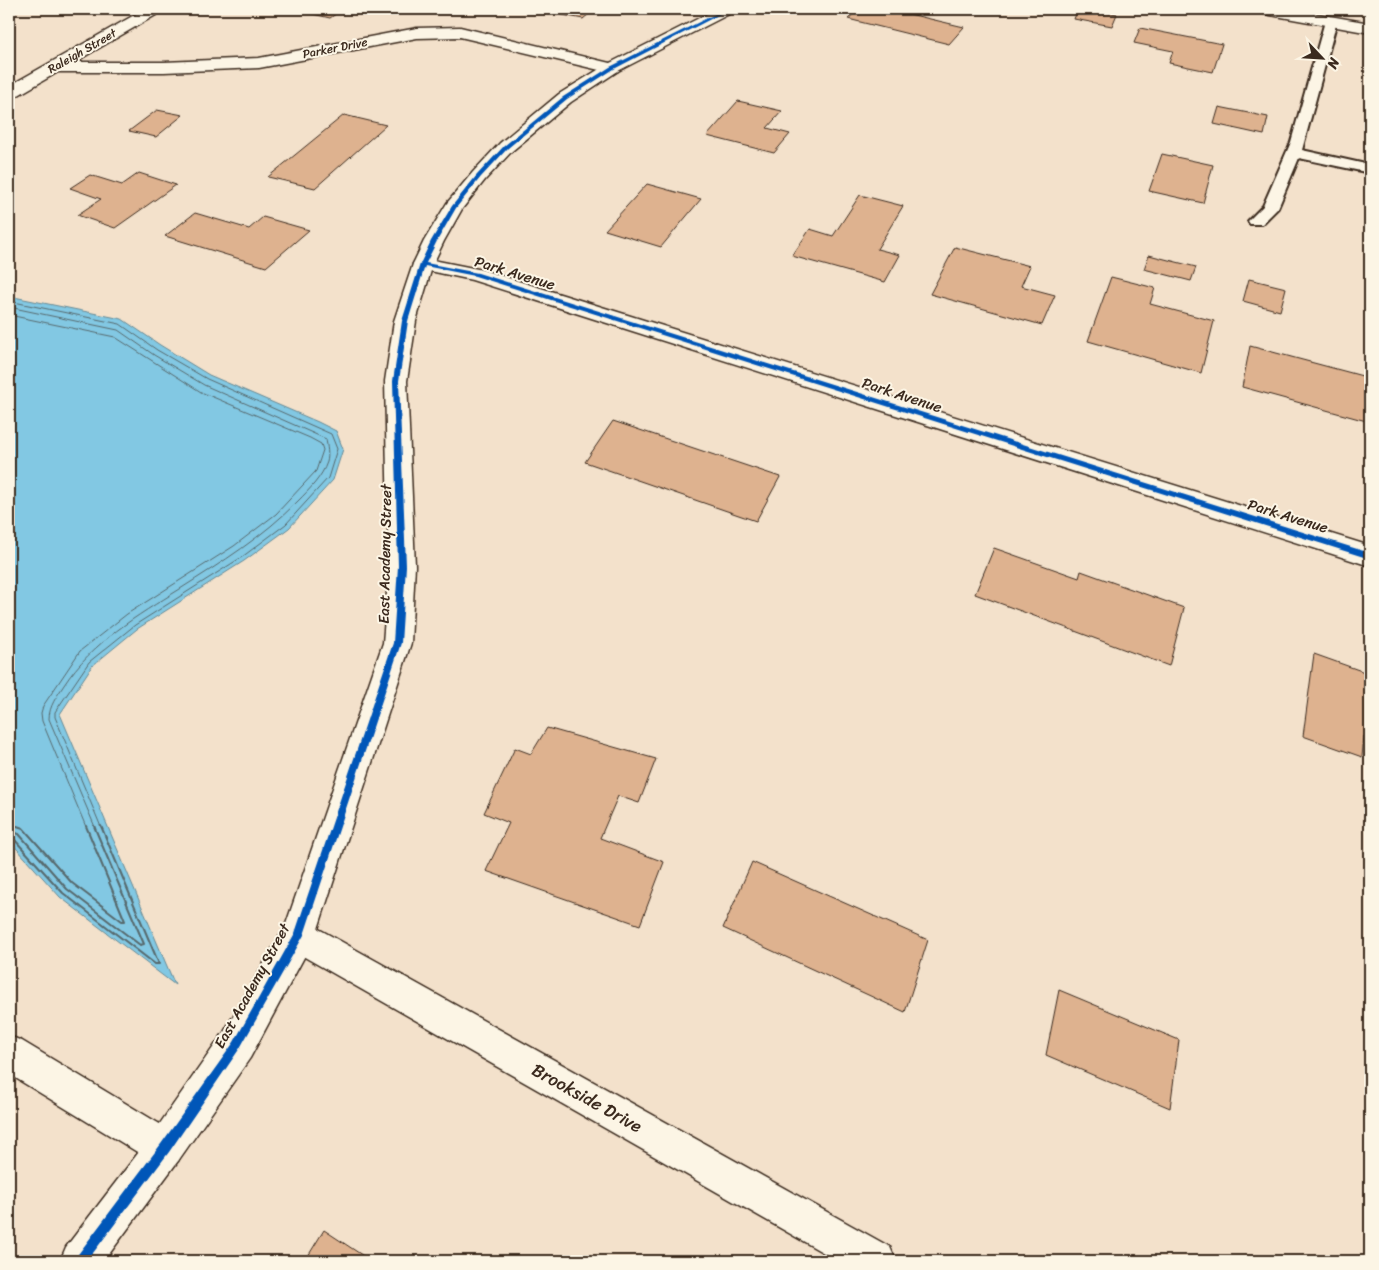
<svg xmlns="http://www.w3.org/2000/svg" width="1379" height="1270" font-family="Sriracha,sans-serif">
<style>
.water{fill:#82c8e3;stroke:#668994}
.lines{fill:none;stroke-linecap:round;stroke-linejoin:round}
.shore-far1{stroke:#57696d;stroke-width:1}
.shore{stroke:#57696d;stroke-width:2}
.building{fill:#deb28f;stroke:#3b2a1e}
.lane-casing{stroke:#3b2a1e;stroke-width:4}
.street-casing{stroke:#3b2a1e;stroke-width:3}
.secondary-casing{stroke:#3b2a1e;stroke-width:3}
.lane{fill:#fcf5e5;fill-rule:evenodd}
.street{fill:#fcf5e5;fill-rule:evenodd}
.secondary{fill:#fcf5e5;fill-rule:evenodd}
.cycleway-casing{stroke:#fcf5e5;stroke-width:3}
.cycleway{fill:#0057b8;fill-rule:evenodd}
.labels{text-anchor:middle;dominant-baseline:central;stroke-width:4;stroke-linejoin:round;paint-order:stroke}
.far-street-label{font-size:12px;fill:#3b2a1e;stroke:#fcf5e5}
.street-label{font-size:15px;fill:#3b2a1e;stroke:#fcf5e5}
.near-street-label{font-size:18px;fill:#3b2a1e;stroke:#fcf5e5}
</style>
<rect width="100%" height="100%" fill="#f3e1cb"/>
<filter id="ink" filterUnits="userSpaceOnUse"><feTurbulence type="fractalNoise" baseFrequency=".02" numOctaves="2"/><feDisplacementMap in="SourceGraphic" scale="10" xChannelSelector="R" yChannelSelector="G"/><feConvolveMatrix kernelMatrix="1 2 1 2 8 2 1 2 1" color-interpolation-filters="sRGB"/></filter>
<g filter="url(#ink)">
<path class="water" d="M9,296L122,319L160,345L209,375L318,422L336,431L343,449L333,480L289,528L244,561L137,629L92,666L60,714L175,985L60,897L9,840Z"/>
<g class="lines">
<path class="shore-far1" d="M9,301L120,324L157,350L207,379L331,434L337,449L328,478L286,524L242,557L135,625L89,662L55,712V717L101,827
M9,307L118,330L154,355L204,385L326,439C327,446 329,455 327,462C322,477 309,490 298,501C264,536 221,563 180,589C137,616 92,642 64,685C57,696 49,706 49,719L95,827
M9,315L115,337L201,392L310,438L321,444L323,450L316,471L276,514L234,546L127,614L80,651L43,706L41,713L42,721L86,827
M9,823L20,827"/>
<path class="shore" d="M17,826L23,828L72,883L122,921H125L86,826
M9,831L19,834L67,889L140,945L144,944L94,826
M9,837L14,839L63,893L155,964H159L101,826"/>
</g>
<path class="building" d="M291,9H343L330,18Z
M532,9H595L583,19Z
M859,9H888L964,27L949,44L848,19Z
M1078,9H1088L1117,14L1112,26L1074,19Z
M1140,28L1222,44L1213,72L1169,63L1173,51L1134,43Z
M738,101L782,111L767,128L790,134L774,153L707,136Z
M1219,107L1268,117L1264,135L1214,124Z
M157,110L183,115L156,137L129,131Z
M344,115L386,125L315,188L268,177Z
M1162,154L1213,165L1203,203L1149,191Z
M139,173L176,185L115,228L77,215L101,199L70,188L90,175L122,185Z
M647,184L701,199L661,247L605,230Z
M860,195L903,206L877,249L900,255L885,282L792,256L810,229L833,236Z
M195,213L249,229L263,217L309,230L266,267L165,236Z
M955,247L1030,266L1021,286L1055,295L1042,325L930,294Z
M1149,255L1196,267L1191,281L1144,269Z
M1111,277L1155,288L1150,304L1214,321L1201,373L1088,341Z
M1249,279L1286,288L1280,311L1243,301Z
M1250,346L1370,378V422L1242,387Z
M613,421L780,477L756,521L585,462Z
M994,548L1079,578L1081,571L1184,608L1169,666L975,594Z
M1314,654L1370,674V738L1364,736L1362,757L1303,736Z
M547,728L656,759L639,803L618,796L600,838L664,862L640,925L486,871L509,823L484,813L515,748L531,754Z
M752,862L928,940L905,1012L723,928Z
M1059,990L1179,1040L1170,1108L1046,1055Z
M324,1230L371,1261H305Z"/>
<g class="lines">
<defs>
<path id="lane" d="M1331,17L1337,21L1302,150L1370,165V173L1299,158L1278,208L1262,224H1250L1248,221L1263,206L1291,142L1325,21Z"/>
<path id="street" d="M145,9H164L161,12L75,62H164L259,58L417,28L460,27L618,65L620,68L618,71L612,73L460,37L417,38L259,68L164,72H58L15,97L9,98V86Z
M1258,9H1289L1370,23V33L1265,14L1260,12Z
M423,258L483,270L1370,546V566L472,280L416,268L413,264L416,260Z
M299,918L890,1247L896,1261H838L287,947L282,935L287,923Z
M9,1036L22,1041L178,1135L184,1148L178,1161L165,1167L152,1161L9,1074Z"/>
<path id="secondary" d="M717,9H736L733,12L618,71L571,102L512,151L485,180L462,209L444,241L433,264L416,321L407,381L415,566L411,643L316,935L250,1058L178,1161L104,1261H60L66,1247L152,1135L224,1032L285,927L383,643L389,566L385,381L394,321L413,264L424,241L447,203L473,172L500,143L559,94L606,65Z"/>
</defs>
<use href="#lane" class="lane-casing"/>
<use href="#street" class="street-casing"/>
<use href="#secondary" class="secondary-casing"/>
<use href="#lane" class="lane"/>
<use href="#street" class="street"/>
<use href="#secondary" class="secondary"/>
<defs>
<path id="cycleway" d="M725,9H730L614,69L567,99L508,148L481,177L456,208L437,241L426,263L478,273L1370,553V559L475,276L425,266L408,321L399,381L406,566L401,643L304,935L240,1048L169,1152L87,1261H75L76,1257L161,1144L234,1042L295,933L393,643L398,566L393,381L402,321L420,264L431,241L452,206L477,175L504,146L563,97L610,67Z"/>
</defs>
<use href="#cycleway" class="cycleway-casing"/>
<use href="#cycleway" class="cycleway"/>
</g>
</g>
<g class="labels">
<g class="far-street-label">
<text transform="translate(335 48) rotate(-11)">Parker Drive</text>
<text transform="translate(82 51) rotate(-30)">Raleigh Street</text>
</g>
<g class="street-label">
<text transform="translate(515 273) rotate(17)">Park Avenue</text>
<text transform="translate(902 395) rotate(18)">Park Avenue</text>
<text transform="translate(1288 516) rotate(17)">Park Avenue</text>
<text transform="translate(385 554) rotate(-89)">East Academy Street</text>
<text transform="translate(252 986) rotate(-61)">East Academy Street</text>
</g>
<g class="near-street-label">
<text transform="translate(587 1098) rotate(29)">Brookside Drive</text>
</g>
</g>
<rect width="1379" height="1270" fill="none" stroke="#fcf5e5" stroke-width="30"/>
<rect x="15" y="15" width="1349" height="1240" fill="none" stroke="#3b2a1e" stroke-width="2" filter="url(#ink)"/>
<g transform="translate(1322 58) rotate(115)" stroke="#fcf5e5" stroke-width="4" paint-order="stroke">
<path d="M0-4L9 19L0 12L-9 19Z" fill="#3b2a1e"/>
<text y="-8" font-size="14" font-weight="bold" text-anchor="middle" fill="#3b2a1e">N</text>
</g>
</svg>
